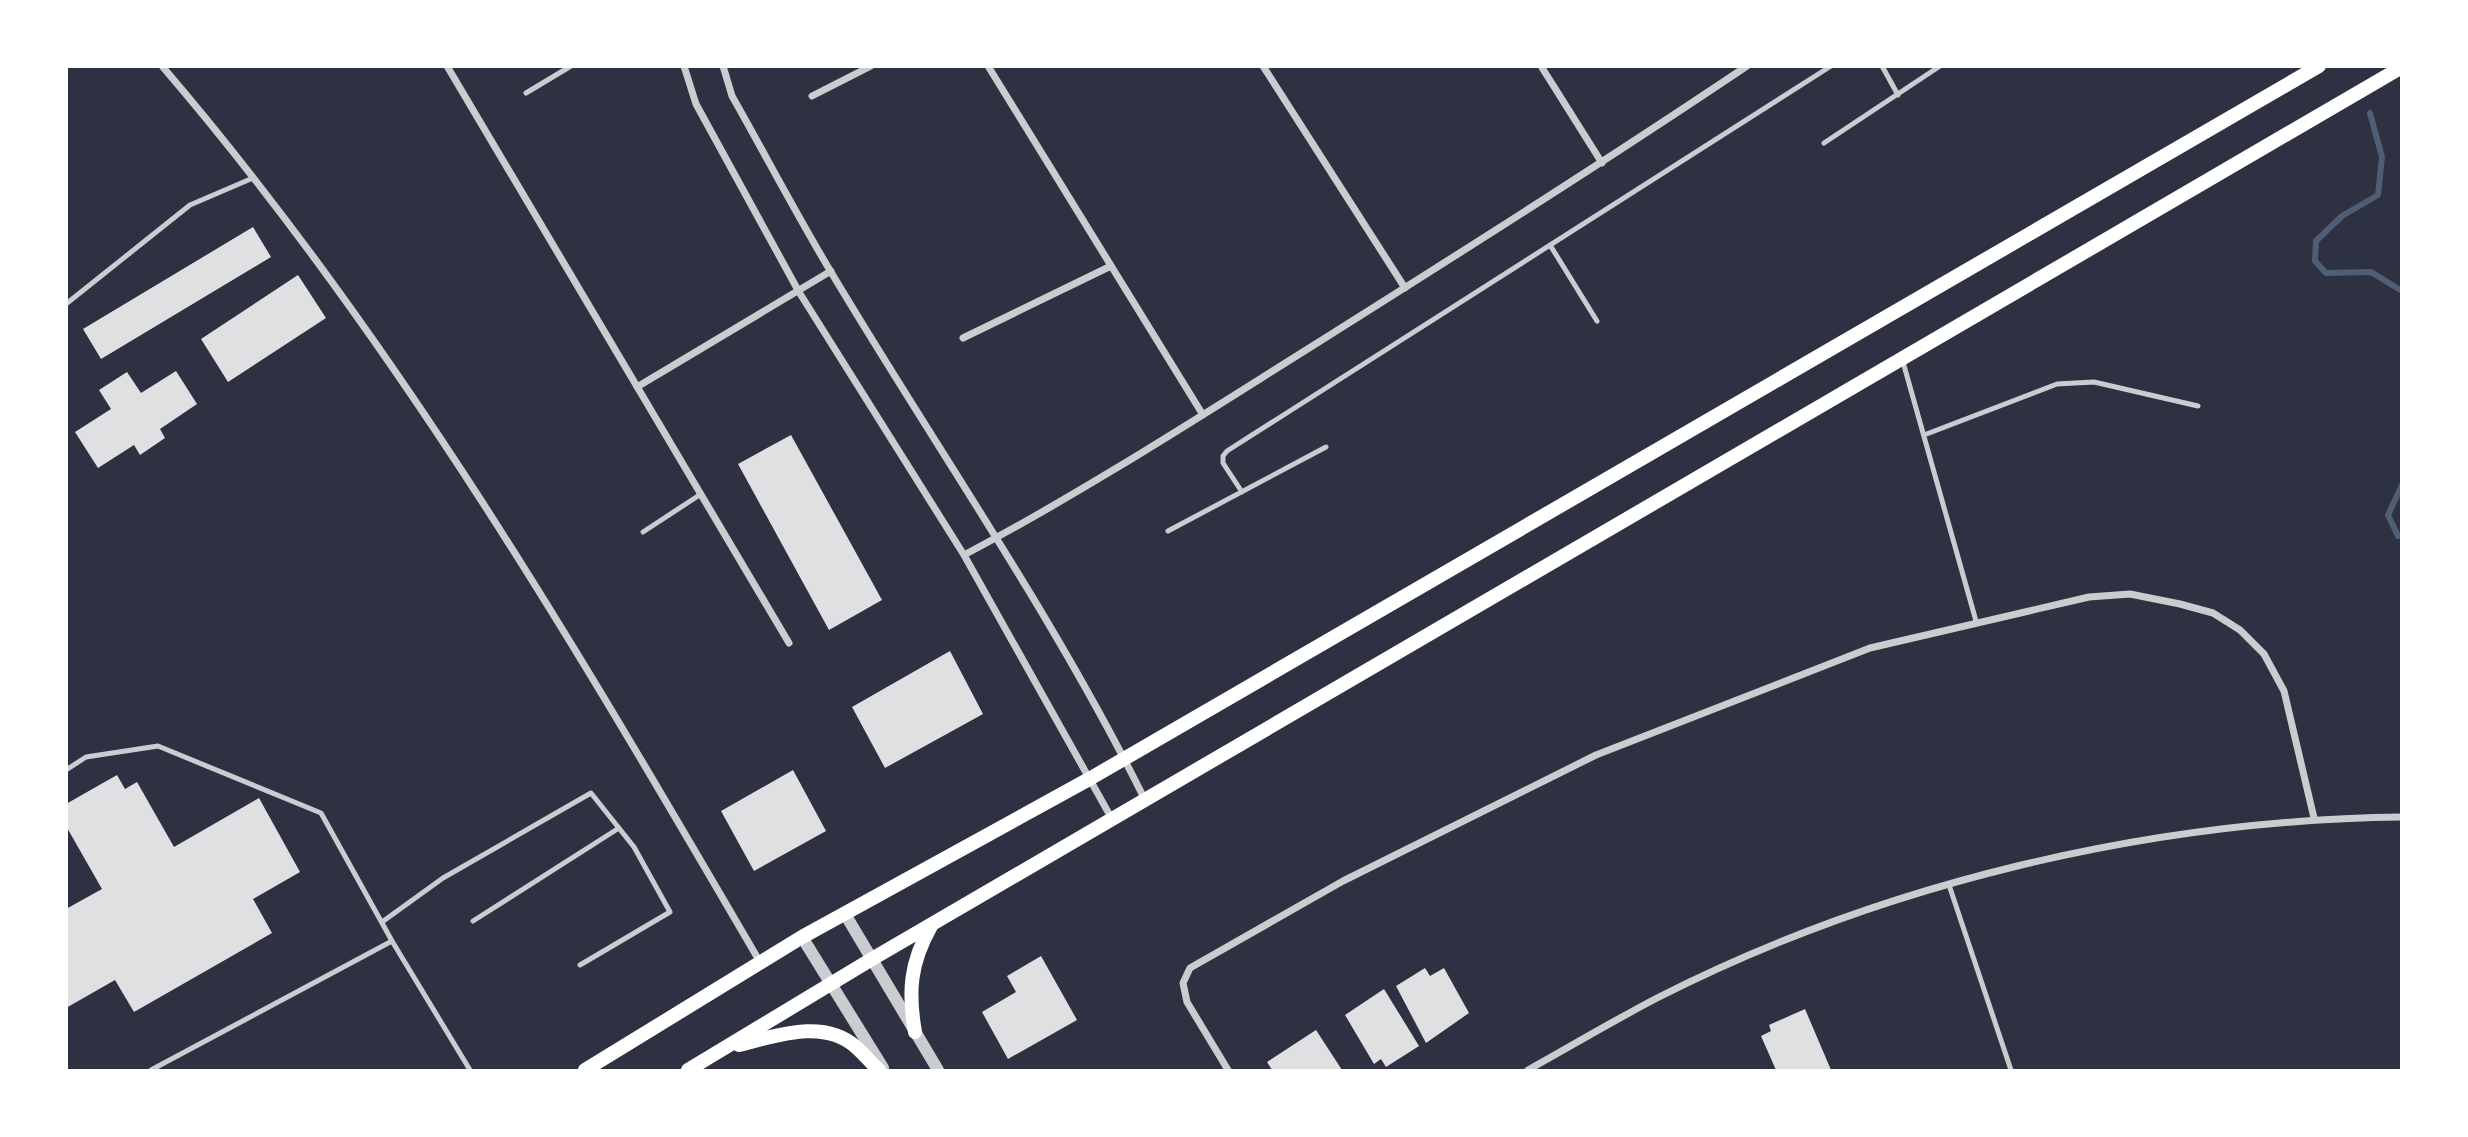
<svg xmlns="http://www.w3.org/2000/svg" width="2468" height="1137" font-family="Ubuntu,sans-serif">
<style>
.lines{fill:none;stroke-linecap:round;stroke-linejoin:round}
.stream{stroke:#4f5d75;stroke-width:6}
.building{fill:#e0e0e3}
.service{stroke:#caccd0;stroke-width:5}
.minor{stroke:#caccd0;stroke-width:7}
.tertiary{stroke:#caccd0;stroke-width:12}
.secondary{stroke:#fff;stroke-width:14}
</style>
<rect width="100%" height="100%" fill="#2d3142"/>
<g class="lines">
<path class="stream" d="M2370,113L2382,157L2378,195L2342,216L2316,241L2315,261L2326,273L2371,272L2402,291
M2402,485L2388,515L2398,536L2402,535"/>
</g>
<path class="building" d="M253,227L271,257L101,359L83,329Z
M298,275L326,318L228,382L201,339Z
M176,371L197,404L160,429L165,438L140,455L134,445L98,468L75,432L111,409L99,390L127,372L141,393Z
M791,435L882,600L829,630L738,464Z
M950,651L983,714L885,768L852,707Z
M793,770L826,831L754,871L721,811Z
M117,775L125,789L137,782L174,847L259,798L300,872L253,899L272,933L134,1012L115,980L66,1008V909L102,889L66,826V804Z
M1041,956L1077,1020L1008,1059L982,1012L1016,992L1007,976Z
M1425,968L1430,976L1444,968L1469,1013L1426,1043L1396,986Z
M1384,989L1419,1046L1386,1067L1381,1059L1374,1064L1345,1015Z
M1805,1009L1831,1070H1776L1761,1036L1771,1031L1769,1025Z
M1316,1030L1342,1070H1272L1267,1062Z"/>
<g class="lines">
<path class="service" d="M1882,66L1898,95
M526,93L571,66
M1824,143L1940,66
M1550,245L1597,321
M66,304L190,205L253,178
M1903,362L1976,621
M1924,435L2057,384L2094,382L2198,406
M1242,492L1223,463V456L1227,451L1831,66
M1168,531L1326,447
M643,532L701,494
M66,770L86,757L158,746L321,813L392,941
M1949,885L2011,1070
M473,921L619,828
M382,922L443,878L591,793L634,847L670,912L580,965
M151,1070L392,941L470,1070"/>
<path class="minor" d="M162,66C397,340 579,652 760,962
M447,66L789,643
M684,66L696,104L799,292L964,555L1112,819
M723,66L732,96C765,154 796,214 831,272C936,448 1054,616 1145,800
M988,66L1203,415
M1263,66L1405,288
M1541,66L1602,163
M812,96L871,66
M963,338L1111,266
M637,387L831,271
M964,555C1085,491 1199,417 1314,345C1460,253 1604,162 1747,66
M1228,1070L1187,1002L1183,983L1190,968L1343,881L1596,755L1870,648L2089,597L2130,594L2180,604L2213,613L2240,630L2264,654L2284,691L2314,818
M1528,1070C1571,1046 1613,1021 1657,998C1883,883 2149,820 2402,817"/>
<path class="tertiary" d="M845,914L938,1070
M802,937L883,1068"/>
<path class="secondary" d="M915,1032C908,992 910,963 931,926
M739,1045C775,1036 824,1018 856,1047C864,1054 871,1063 879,1070
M585,1070L802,937L1091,778L2319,66
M688,1070L872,959L2402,67"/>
</g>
<rect width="2468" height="1137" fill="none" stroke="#ffffff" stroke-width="136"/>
</svg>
